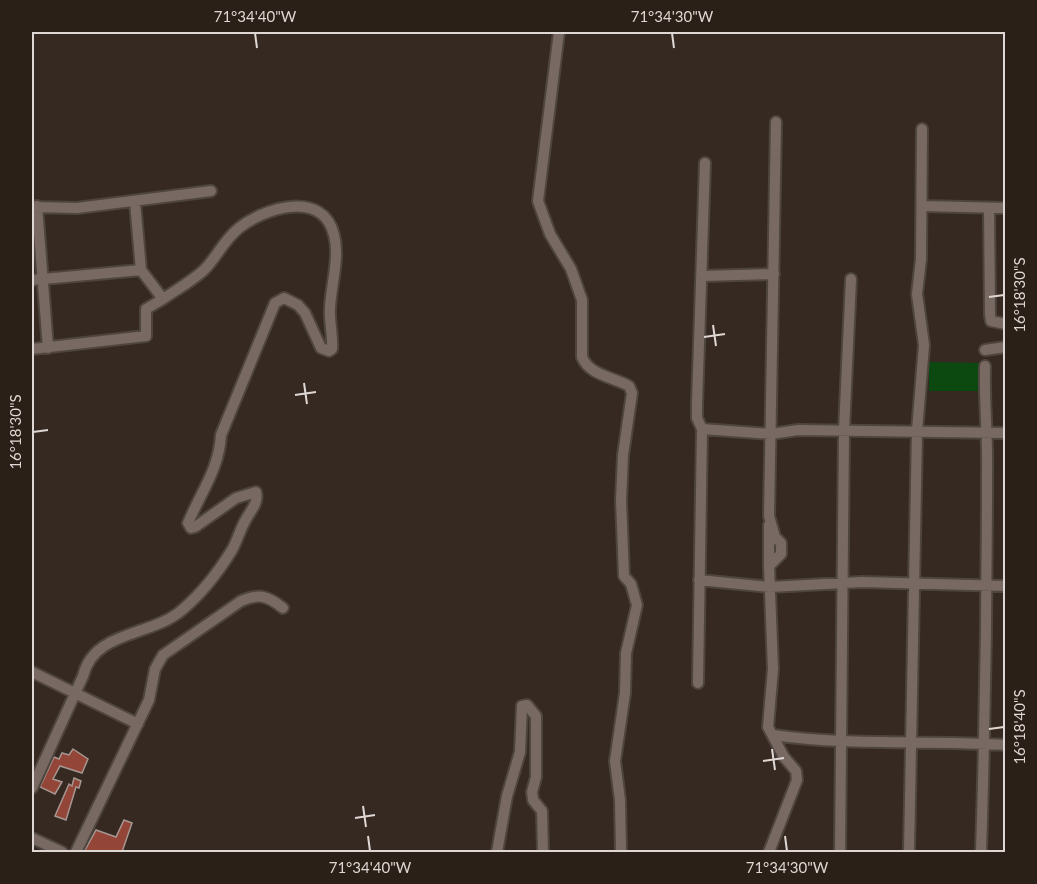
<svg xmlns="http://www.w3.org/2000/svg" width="1037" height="884" font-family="Lato,sans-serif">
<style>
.green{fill:#0b4910}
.building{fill:#934637;stroke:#a79692;stroke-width:1.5}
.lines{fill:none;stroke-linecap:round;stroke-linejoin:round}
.street-casing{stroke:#4f453f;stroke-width:14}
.street{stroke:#786a62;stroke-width:10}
.ticks{fill:none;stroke:#dfd7d3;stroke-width:2}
.neatline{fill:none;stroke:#dfd7d3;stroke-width:2}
.ticks-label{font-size:15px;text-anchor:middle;fill:#dfd7d3}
</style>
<rect width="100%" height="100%" fill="#352922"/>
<path class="green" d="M929,362L979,363V391H929Z"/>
<path class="building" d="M73,749L88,759L82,773L60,766L53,779L62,782L55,794L40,787L54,757L59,759L62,753L69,755Z
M74,778L81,781L79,788L76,787L66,820L55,816L69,784L72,786Z
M124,820L132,823L122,852H84L96,830L116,837Z"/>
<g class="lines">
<defs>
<path id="street" d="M559,32L538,201L550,234L571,269L582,300V357C589,375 613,377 629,386L632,393L623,455L621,500L624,576L631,584L637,605L626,653L625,693L615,761L620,800L621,852
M37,206L48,348
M922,206L1006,208
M32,207L77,208L211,191
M989,208L990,315L991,321L1006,324
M702,276L774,274
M32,280L141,270
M32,349L146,336V309L163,299L141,270L135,202
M985,350L1006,347
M702,429L771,434L798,430L1006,433
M769,525V566
M699,580L770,587L862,582L1006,586
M32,672L138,724
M698,683L702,429L697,418V404L705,163
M773,735C849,746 928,740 1006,745
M32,788L83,676C94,630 151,637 182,610C201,594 219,571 232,550C237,541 240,530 245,521C250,511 259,503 256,492L236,498L195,527L191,528L188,523C201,492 219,469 221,435L275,303L284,298L298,305L305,313L321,348L329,351L332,349C333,335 329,321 330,308C331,285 340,257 334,235C323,189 264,208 239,228C223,241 217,257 204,270C192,281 176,290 163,299
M32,838L62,852
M76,852L149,700L155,669L163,655L241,601C259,593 268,596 283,608
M497,852L507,796L520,752L522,706L527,705L536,716V777L532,792L533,800L542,811L543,852
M769,852L797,780L796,771L784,757L768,727L773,669L769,566L781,554V543L775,537L769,516L776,122
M840,852L844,430L851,279
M909,852L917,431L924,345L917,294L921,259L922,129
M981,852C985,727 987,601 987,475C988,439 984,403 985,366"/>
</defs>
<use href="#street" class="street-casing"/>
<use href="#street" class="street"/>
</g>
<path class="ticks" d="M255,33L257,48M672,33L674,48M989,297L1004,295M713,325L716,346M704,337L725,334M304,383L307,404M295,395L316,392M33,432L48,430M989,729L1004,727M772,749L775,770M763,761L784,758M363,806L366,827M355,818L375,815M368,836L370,851M785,836L787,851"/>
<rect width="1037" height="884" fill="none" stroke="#2b2018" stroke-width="66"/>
<rect x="33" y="33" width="971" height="818" class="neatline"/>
<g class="ticks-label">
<text x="255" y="22">71°34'40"W</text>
<text x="672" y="22">71°34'30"W</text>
<text transform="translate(1020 295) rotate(-90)" y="5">16°18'30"S</text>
<text transform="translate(16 432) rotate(-90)" y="5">16°18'30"S</text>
<text transform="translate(1020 727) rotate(-90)" y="5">16°18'40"S</text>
<text x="370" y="873">71°34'40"W</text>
<text x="787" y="873">71°34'30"W</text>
</g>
</svg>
